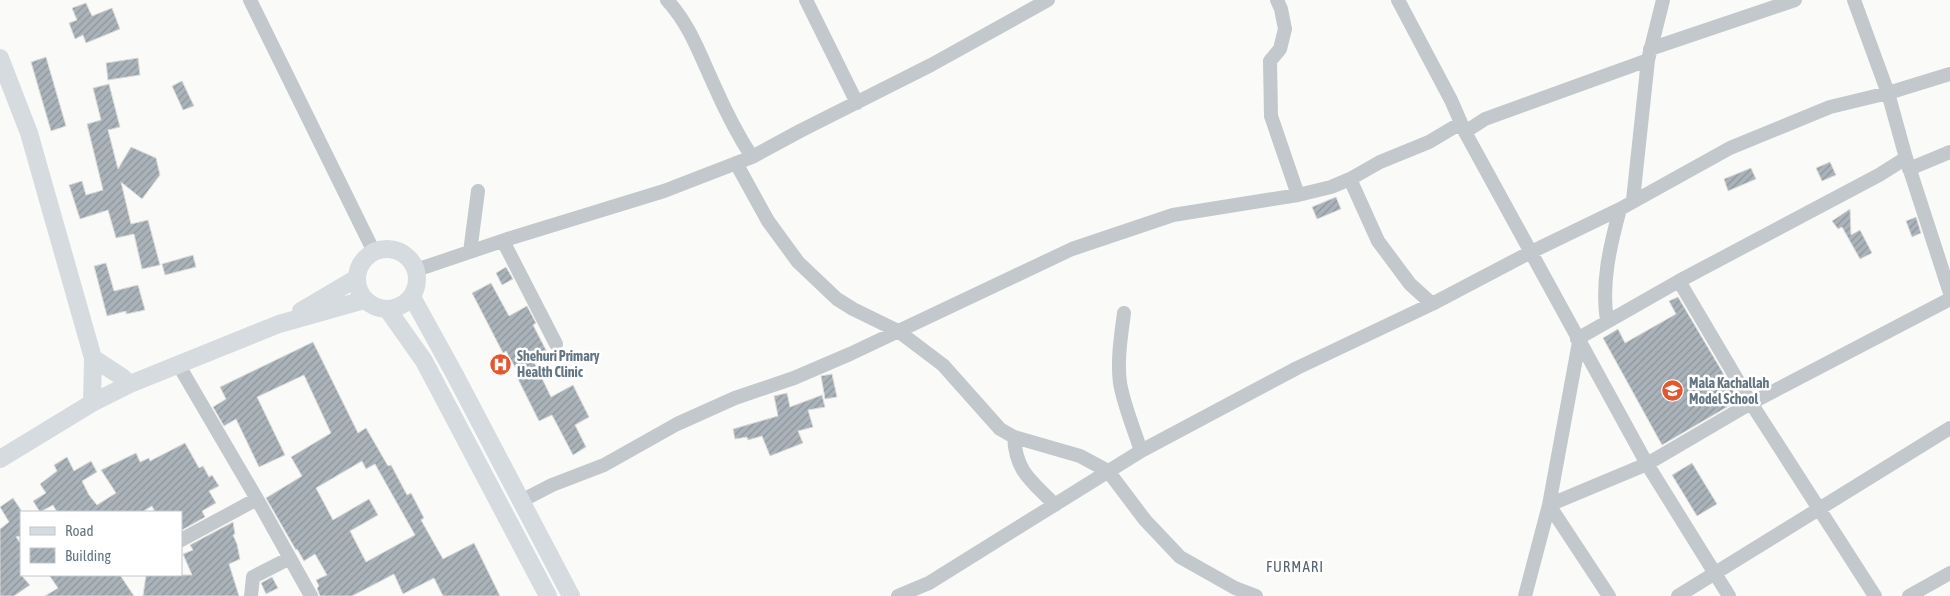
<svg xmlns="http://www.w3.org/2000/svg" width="1950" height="596" font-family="'Asap Condensed',sans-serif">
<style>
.building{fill:url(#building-hatch);stroke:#dcdcda;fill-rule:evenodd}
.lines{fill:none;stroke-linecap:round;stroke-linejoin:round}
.minor{stroke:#c3c8cc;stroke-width:14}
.major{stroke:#d6dbdf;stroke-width:18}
.labels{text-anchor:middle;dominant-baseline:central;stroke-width:5;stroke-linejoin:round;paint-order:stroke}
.poi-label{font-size:14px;font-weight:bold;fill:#657683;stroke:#fff;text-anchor:start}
.neighbourhood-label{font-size:15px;letter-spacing:1px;fill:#57646e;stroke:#fff}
</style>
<defs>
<pattern id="building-hatch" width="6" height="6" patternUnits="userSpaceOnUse" patternTransform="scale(1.25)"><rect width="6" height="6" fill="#aab3b9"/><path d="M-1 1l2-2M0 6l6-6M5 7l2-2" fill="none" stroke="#8e969c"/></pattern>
</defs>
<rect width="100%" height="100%" fill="#fafaf8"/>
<path class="building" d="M86,3L92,16L112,8L120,29L86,43L83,35L75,39L69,23L77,20L72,8Z
M46,57L66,126L51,131L31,62Z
M138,58L140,75L108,80L106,63Z
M182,81L194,106L183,110L172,86Z
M109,84L120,127L108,130L118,169L131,147L156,158L160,175L142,199L121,182L131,224L148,220L160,265L142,269L134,234L116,238L108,210L80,219L69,185L82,181L86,195L103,190L87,124L101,120L93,88Z
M1830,162L1836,175L1822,181L1816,168Z
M1751,168L1756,179L1728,191L1724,179Z
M1336,197L1341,209L1317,219L1312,207Z
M1850,209L1851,235L1860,230L1872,253L1860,259L1842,227L1838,229L1832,221Z
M1916,217L1921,233L1912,237L1906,221Z
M193,255L196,267L165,275L162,264Z
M106,263L114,291L138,285L145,310L126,314V311L107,316L94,266Z
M506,267L513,279L502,285L496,273Z
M491,283L509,316L527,306L536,323L533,325L547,352L533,360L551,397L573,385L589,417L575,425L586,447L573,455L552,415L539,421L517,377L520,376L506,351L503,353L472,293Z
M1678,297L1739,400L1662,445L1603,338L1618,329L1625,343L1676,314L1669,301Z
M313,342L358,433L366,428L388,466L391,465L407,495L411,493L424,518L421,520L443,559L474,543L500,596H443L434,578L403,594L394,574L352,596H320L317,588L319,586L316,580L327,575L315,554L304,561L297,549L296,550L266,498L302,476L291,457L331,433L304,375L257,397L285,455L259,467L236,419L224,426L213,407L226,399L220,387ZM362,461L366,469L375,464L415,535L366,562L350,531L378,515L369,499L333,520L316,488Z
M832,374L837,397L825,399L821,376Z
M787,393L790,407L822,395L825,407L808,410L813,427L798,431L803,443L770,456L762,436L748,440L747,437L735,439L733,429L778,416L774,396Z
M185,443L199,468L203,466L209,477L212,475L219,486L209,491L216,503L202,511L205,517L182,530L181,512H155L152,506L142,512H57L53,505L40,512L33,501L46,493L40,484L57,471L54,465L67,457L74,471L91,461L97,472L82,481L89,495L97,505L116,493L101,470L136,453L140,462L149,458L150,461Z
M1692,463L1717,504L1697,516L1672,475Z
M13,498L21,510V539L19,536L16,537L21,544V575L30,585L14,596H0V529L9,522L0,507Z
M233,522L235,534L233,535L237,544L240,559L229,564L239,596H143L146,575H192L183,554L193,550L190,545Z
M49,575H120L134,596H45L58,588Z
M272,577L278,588L266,594L261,583Z"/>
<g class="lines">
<path class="minor" d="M250,0L374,252
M667,0C690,25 700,55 714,85C725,110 737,134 752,157
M806,0L857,103
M1277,0L1281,9L1285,29L1280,49L1270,61L1271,116L1298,195
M1398,0L1451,100L1465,132L1647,464L1729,596
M1854,0L1888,93L1906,158L1950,293
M1650,49L1795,0
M1465,132L1485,119L1648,60
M736,163L768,221L798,262L837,299L853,309L898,331L943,365L1000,429L1014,437L1080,456L1108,471L1145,520L1180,557L1235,588L1256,596
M1909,169L1950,152
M1350,179L1378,241L1410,284L1432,304
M1633,200L1648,60L1663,0
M503,241L556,344
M470,252L478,191
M416,270L511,238L664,191L752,157L800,131L931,65L1048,0
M1679,281L1751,403L1875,596
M1124,313C1121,336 1117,360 1120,383C1124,406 1134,429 1141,451
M1607,321C1601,283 1610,246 1620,209
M1577,339L1679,281L1879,175L1906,158
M178,364L257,499L311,596
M1014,437C1016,473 1032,481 1055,505
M521,501L552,485L604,465L677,424L735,398L794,378L850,354L1072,249L1173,215L1298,195L1331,187L1350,179L1380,162L1429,142L1461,123
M181,540L257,499
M251,596L253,577L290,558
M898,596L929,583L1141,451L1297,368L1432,304L1531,252L1620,209L1730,148L1830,107L1888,93L1950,74
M1525,596L1549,505L1579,342
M1609,596L1549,505L1647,464L1751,403L1950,299
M1678,596L1950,428
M1909,596L1950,573"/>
<path class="major" d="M0,58L29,133L93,358L92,403
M357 279a30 30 0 1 1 60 0a30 30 0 1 1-60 0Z
M412,297L455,375L571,596
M388,310L424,361L548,596
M301,311L357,278
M93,358L122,377L130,384
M0,459L92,403L130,384L279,324L364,300"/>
</g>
<defs>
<symbol id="hospital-disc" viewBox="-11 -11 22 22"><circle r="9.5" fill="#e4572e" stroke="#fff"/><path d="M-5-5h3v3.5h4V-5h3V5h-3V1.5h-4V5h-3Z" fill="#fff"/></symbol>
<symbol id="school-disc" viewBox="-11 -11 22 22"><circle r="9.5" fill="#e4572e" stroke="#fff"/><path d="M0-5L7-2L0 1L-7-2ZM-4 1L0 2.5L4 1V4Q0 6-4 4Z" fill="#fff"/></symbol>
</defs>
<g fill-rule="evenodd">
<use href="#hospital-disc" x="488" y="352" width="25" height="25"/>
<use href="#school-disc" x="1660" y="378" width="25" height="25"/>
</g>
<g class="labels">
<g class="poi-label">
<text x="517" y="356">Shehuri Primary<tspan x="517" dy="16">Health Clinic</tspan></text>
<text x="1689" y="383">Mala Kachallah<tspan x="1689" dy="16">Model School</tspan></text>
</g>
<g class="neighbourhood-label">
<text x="1295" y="566">FURMARI</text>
</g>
</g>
<rect x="20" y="511" width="162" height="65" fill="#ffffff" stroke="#c1c8cd"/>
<rect x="30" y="527" width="25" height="8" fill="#d6dbdf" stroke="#c1c8cd"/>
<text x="65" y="536" font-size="15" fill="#657683">Road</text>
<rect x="30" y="548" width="25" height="15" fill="url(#building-hatch)" stroke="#c1c8cd"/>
<text x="65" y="561" font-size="15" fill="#657683">Building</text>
</svg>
